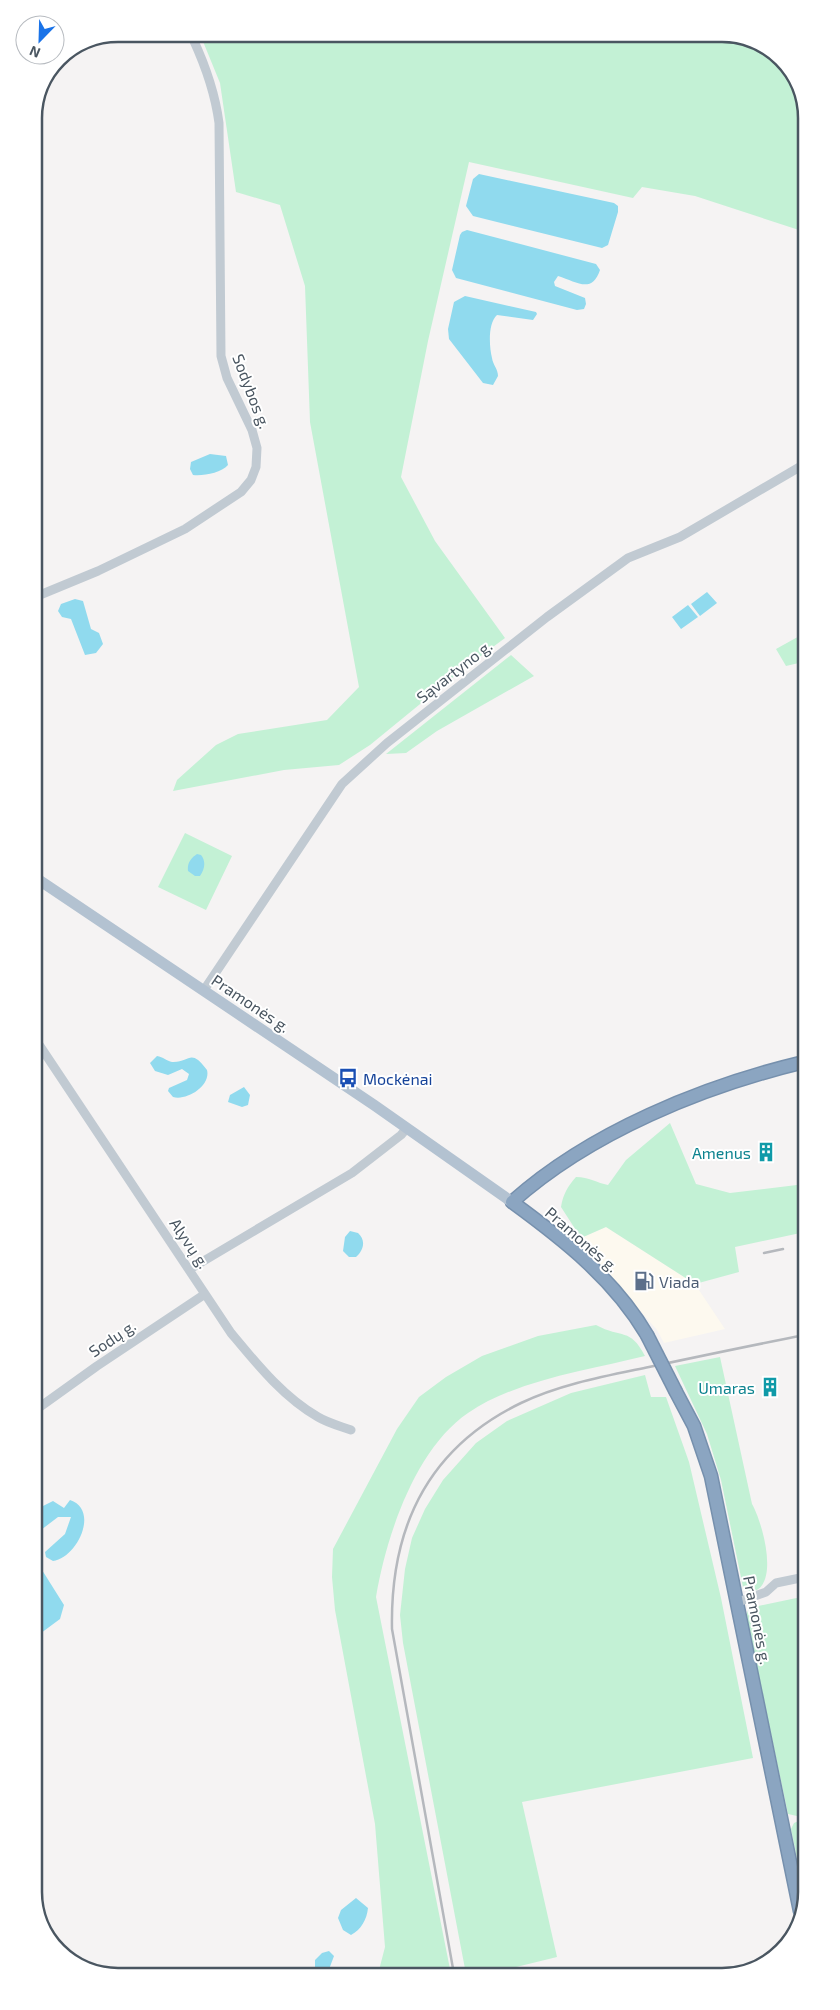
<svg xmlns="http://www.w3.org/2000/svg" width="840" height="2010" font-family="'Exo 2',sans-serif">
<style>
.commercial{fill:#fdf9ef}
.green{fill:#c3f1d5}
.water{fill:#90daee}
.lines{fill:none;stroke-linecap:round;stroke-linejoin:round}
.highway-casing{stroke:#7690ad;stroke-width:15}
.minor{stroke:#c1cad2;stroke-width:9}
.major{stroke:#b3c2d1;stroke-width:11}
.highway{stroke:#8ba5c1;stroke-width:12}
.rail{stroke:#b5b8bd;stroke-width:2.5}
.highway-bridge-casing{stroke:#7690ad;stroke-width:15;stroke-linecap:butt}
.highway-bridge{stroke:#8ba5c1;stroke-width:12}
.labels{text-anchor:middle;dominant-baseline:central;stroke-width:4;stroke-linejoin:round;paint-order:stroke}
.street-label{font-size:16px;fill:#4a5661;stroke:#fff}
.transit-label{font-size:16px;fill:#164399;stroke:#fff;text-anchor:start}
.culture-label{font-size:16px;fill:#0d838f;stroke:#fff;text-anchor:end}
.service-label{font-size:16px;fill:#4e5e75;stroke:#fff;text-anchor:start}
.rim{fill:none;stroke:#4a5661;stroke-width:2.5}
</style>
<rect width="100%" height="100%" fill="#f5f3f3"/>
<path class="commercial" d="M606,1227L695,1284L725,1329L664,1343L657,1330L597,1262L581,1238Z"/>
<path class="green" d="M728,34L774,51L802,91V231L695,196L642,187L633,198L469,162L428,341L401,477L435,541L505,638L458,673L370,745L339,765L284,770L173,791L177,780L216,745L238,734L327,720L359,687L310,422L305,286L280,205L236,192L220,83L202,39Z
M803,634V662L786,666L776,649Z
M511,655L534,676L437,731L406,753L386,754Z
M185,833L232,856L206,910L158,887Z
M670,1123L696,1184L730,1193L805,1184V1232L735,1247L739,1272L695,1284L606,1227L581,1238L561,1207C563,1194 568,1186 576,1177C589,1177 597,1183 608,1185L626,1160Z
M596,1325C622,1339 630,1327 645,1356C589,1370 516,1380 468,1413C415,1449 386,1537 376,1597L451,1974H378L385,1947L375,1824L335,1610L332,1577L333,1549L397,1429L419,1397L446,1377L482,1356L538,1336Z
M720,1357L752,1504C762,1521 781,1587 751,1592L743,1587L721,1480L707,1434L675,1366Z
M645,1375L651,1397H666L689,1462L721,1598L753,1758L522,1802L557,1957L488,1974H466L403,1643L400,1615L405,1569L412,1538L425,1509L443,1480L476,1443L507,1421L571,1393Z
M806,1596V1892L805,1897L791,1829L794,1823L805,1818L804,1813L797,1816L788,1814L746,1616L749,1608Z"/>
<path class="water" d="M479,174L614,203L618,206V212L608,245L602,248L473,216L466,206L473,179Z
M467,230L596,264L600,270C592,294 577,282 558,276L554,282L555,286L585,298L586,304L584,309L577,310L456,278L452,270L460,235L462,232Z
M465,296L536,312L537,314L533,320L497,315C488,323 489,346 492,358C493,365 498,369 498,376L493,385L483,383L449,339L448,329L454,302Z
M210,454L226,456L228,465C221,473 204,476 193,475L190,469L191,462Z
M707,592L717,603L700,616L691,604Z
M75,599L83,601L91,629L99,633L103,644L96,653L85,655L71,619L62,617L58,611L61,604Z
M688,605L698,617L681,629L672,617Z
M197,854L201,855C206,861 205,869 200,876H195L188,871C187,863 191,858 197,854Z
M157,1056C163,1057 167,1061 172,1062C190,1063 190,1047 207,1070C211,1086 187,1101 173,1097L168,1091L169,1088L187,1080L189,1074L182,1069L168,1075L155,1071L150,1063Z
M244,1087L250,1095L248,1105L242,1107L228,1102L230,1095Z
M350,1231L358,1233C366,1240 364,1250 356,1257H349L343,1251L345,1237Z
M70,1500C100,1510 77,1558 53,1561L46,1557L45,1552L65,1534L71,1517H58L37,1533V1509L53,1501L64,1508Z
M37,1562L64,1605L60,1619L37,1636Z
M356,1898L368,1908C367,1919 361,1930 351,1935L343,1930L338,1918L341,1910Z
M329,1951L334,1956L328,1972L322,1974L315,1969V1960L322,1953Z"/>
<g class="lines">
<defs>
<path id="highway" d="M647,1335C614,1279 564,1240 512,1202C590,1132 704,1086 804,1062
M676,1392L694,1426L711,1476L800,1911"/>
</defs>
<use href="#highway" class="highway-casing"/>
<path class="minor" d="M35,597L98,571L185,529L241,492L251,480L256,467L257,448L252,430L227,378L221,356L219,123C215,92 206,67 193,39
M204,990L342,784L387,743L547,617L628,558L680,537L803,465
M36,1040L231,1333C256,1363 283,1397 318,1417C328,1423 340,1426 351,1430
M190,1269L352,1173L401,1135L407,1128
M37,1409L97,1366L205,1294
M738,1602L766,1592L776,1583L805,1577"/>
<path class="major" d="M36,878L374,1105L512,1202"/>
<use href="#highway" class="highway"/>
<path class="rail" d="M803,1244H805
M764,1253L783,1249
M454,1974L392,1629C390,1528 428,1448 521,1403C561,1384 606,1376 649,1367C701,1356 753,1345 805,1335"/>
<defs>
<path id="highway-bridge" d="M647,1335L676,1392"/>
</defs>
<use href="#highway-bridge" class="highway-bridge-casing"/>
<use href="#highway-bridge" class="highway-bridge"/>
</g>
<defs>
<symbol id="bus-bare" viewBox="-9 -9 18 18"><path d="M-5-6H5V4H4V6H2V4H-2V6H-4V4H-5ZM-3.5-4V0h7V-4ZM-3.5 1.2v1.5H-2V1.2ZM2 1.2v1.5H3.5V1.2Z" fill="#1a4fb4" stroke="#fff" stroke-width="2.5" paint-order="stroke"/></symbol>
<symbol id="building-bare" viewBox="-9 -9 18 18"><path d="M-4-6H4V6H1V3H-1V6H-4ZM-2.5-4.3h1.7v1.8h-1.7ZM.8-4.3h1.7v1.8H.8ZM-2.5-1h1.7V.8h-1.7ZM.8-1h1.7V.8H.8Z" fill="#0f9aa8" stroke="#fff" stroke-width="2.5" paint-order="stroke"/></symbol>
<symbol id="fuel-bare" viewBox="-9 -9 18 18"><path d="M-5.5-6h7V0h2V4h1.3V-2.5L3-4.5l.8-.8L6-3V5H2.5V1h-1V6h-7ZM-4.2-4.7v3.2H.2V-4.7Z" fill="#5c6f8a" stroke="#fff" stroke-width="2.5" paint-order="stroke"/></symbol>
</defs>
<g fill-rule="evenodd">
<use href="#bus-bare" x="334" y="1064" width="28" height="28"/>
<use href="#building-bare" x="752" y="1138" width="28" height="28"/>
<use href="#fuel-bare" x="630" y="1267" width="28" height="28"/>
<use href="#building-bare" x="756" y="1373" width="28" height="28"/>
</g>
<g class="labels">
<g class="street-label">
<text transform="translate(252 391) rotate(69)">Sodybos g.</text>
<text transform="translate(454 671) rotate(-38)">Sąvartyno g.</text>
<text transform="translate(251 1003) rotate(34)">Pramonės g.</text>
<text transform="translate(582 1239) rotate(41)">Pramonės g.</text>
<text transform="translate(190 1243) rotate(56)">Alyvų g.</text>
<text transform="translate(112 1338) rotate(-34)">Sodų g.</text>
<text transform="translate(758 1620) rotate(79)">Pramonės g.</text>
</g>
<g class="transit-label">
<text x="363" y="1078">Mockėnai</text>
</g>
<g class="culture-label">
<text x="751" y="1152">Amenus</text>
<text x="755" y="1387">Umaras</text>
</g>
<g class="service-label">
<text x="659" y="1281">Viada</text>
</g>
</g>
<path d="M0 0H840V2010H0ZM118 42H722A76 76 0 0 1 798 118V1892A76 76 0 0 1 722 1968H118A76 76 0 0 1 42 1892V118A76 76 0 0 1 118 42Z" fill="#fff" fill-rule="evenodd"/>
<path class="rim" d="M118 42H722A76 76 0 0 1 798 118V1892A76 76 0 0 1 722 1968H118A76 76 0 0 1 42 1892V118A76 76 0 0 1 118 42Z"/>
<g transform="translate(40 40) rotate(203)"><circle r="24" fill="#ffffff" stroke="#b7bbc0"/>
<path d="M0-4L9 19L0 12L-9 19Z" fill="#1a73e8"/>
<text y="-8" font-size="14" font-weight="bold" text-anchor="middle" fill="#4a5661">N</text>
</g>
</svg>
